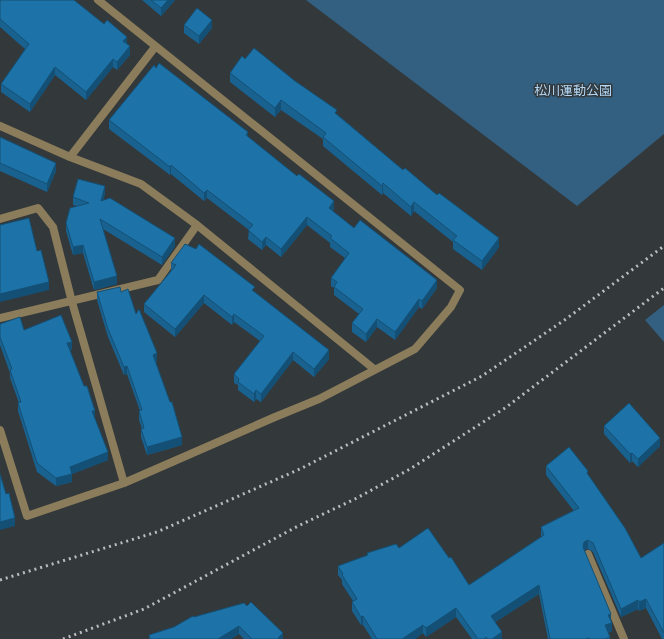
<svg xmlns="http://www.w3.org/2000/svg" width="664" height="639" font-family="'Roboto Condensed','Noto Sans JP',sans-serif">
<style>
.green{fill:#336080}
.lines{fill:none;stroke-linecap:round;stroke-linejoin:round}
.street{stroke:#8b7d5b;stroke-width:8}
.rail{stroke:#babdc0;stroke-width:3;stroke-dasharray:2 4;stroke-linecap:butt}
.wall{fill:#196290}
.shaded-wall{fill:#145075}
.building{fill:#1d72a7;stroke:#145075}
.labels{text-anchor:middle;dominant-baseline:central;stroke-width:3;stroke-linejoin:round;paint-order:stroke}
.park-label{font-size:13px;fill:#b2d7f5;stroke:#33383b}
</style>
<rect width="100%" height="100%" fill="#33383b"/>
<path class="green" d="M306,0H664V134L577,206Z
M664,305V342L645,320Z"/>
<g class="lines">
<path class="street" d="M0,126L70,157L141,184L197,225L374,369
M70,157L155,47
M0,219L38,208L53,227L72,302L124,483
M0,318L158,280L197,225
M0,430L27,516L124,483L275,417L319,399L415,349L451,307L460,290L98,0
M588,554L624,639"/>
<path class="rail" d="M0,580L157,532L300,469L482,376L566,319L664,246
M63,639L144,609L298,526L357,498L410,469L505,408L664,288"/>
</g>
<path class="wall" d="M0,0L127,44L130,55L117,70L113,67L86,100L55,75L30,112L1,92V84L25,49L0,27Z
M142,0H175L161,16Z
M184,25L212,28L199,44L184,33Z
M156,68L248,137L334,209L333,211L354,228L437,288L422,309L419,307L395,340L377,327L366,342L352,332V323L359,314L334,295V288L331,286V278L345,258L330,247V243L307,225L281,257L266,245L262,250L248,239L249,230L207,198L204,201L171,174L170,175L109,129V120Z
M230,73L337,114L403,170L499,247L482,270L453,249V242L414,211L411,216L383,193L382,195L323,146V139L281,110L275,117L230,82Z
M0,137L56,171L47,192L0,171Z
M105,194L103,200L175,246L162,265L103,229L117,284L94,290L83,253L73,255L66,231V223L77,206L73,205V197Z
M171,263L255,292L329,359L314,377L293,360L261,402L256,399L254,402L238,390V385L234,383V374L260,341L234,322L232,325L204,303L175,337L144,312V304L171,271Z
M97,292H121L136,314L157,361L156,362L182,445L147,455L141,437V429H142L139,420V411H140L127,374L124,375L108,337L97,300Z
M0,324L24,330L72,350H70L95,418L108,460L72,474V482L56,486L37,472L18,411V403H19L10,378V373L0,345Z
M604,426L660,446L638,467L632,461L630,463L604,434Z
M546,466L588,475L641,558L664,543V639H662L646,608L639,611L638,609L621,617L593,552L588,549L584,550L611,621L612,631L608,633L610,639H548L539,594L495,622L502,639H472L456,617L426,637L423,633L415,639H372L363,625H361L352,611V602L353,601L342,584V580L338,575V566L367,556V553L399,548L449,558L469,585L541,537V527L574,511L546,475Z
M244,603L283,639H244L239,634L231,639H149V635L174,627L194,617Z"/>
<path class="shaded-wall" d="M168,0H175L161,16V8Z
M212,20V28L199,44V36Z
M127,37V45L123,41Z
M130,46V55L117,70V62Z
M113,59V67L86,100V92Z
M55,67V75L30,112V104Z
M281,100V110L275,117V108Z
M248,132V140L246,135Z
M56,163V171L47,192V184Z
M171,165V174L170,175V167Z
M383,183V193L382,195V186Z
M105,186V194L101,209V201Z
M207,190V198L204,201V193Z
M334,201V209L329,216V208Z
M414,202V211L411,216V207Z
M307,217V225L281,257V249Z
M266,237V245L262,250V242Z
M175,238V246L162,265V257Z
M499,238V247L482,270V261Z
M83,245V253L73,255V247Z
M117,276V284L94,290V282Z
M437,280V288L422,309V301Z
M49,282V290L0,302V294Z
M204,295V303L175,337V329Z
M419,299V307L395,340V332Z
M234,314V322L232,325V317Z
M377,319V327L366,342V334Z
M72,342V350L67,352V343Z
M329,350V359L314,377V369Z
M293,352V360L261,402V394Z
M157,353V361L153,363V355Z
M127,366V374L124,375V367Z
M256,390V399L254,402V394Z
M92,411H95V419Z
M182,437V445L147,455V447Z
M660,438V446L638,467V459Z
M108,452V460L72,474V482L56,486V478L70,467Z
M632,453V461L630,463V454Z
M15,518V526L0,530V522Z
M588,540V549L584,550L583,547L584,542Z
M539,585V594L491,625V616Z
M646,599V608L639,611V602Z
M638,600V609L621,617V609Z
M456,608V617L426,637V628Z
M611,614V622L608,615Z
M363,616V625H361V617Z
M612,623V631L605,634V625Z
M423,625V633L415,639H402Z
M239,626V634L231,639H218Z
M502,632V639H492Z
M283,633V639H278V638Z"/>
<path class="building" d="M0,0H74L104,24L107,20L127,37L123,41L130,46L117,62L113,59L86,92L55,67L30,104L1,84L29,44L0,19Z
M151,0H168L161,8Z
M197,8L212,20L199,36L184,25Z
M254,48L295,81L337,110L335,113L403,170L405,168L437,195L439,193L499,238L482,261L453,240L457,236L414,202L411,207L383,183L382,186L323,137L326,133L281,100L275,108L230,73L242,56L245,59Z
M159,63L248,132L246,135L297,176L299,174L334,201L329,208L354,228L360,220L437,280L422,301L419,299L395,332L377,319L366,334L352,323L363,309L334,287L337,282L331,278L349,253L330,238L332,236L307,217L281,249L266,237L262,242L248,230L253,225L207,190L204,193L171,165L170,167L109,120L154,65L156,68Z
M0,137L56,163L47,184L0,163Z
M78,179L105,186L101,201L110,198L175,238L162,257L100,219L117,276L94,282L83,245L73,247L66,223L70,208L89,203L73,197Z
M29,218L37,251L41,250L49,282L0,294V225Z
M185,244L196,249L199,244L255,287L252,290L329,350L314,369L293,352L261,394L256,390L254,394L238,382L239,379L234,374L264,336L234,314L232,317L204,295L175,329L144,304L176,265L171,263Z
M120,287L121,292L128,289L136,314L139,309L157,353L153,355L170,402H172L182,437L147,447L141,429L144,428L139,411L142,410L127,366L124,367L108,329L97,292Z
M61,315L72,342L67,343L84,386H87L95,411H92L108,452L70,467L72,474L56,478L37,463L18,403L21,402L10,370L12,369L0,337V324L20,317L24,330Z
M629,403L660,438L638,459L632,453L630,454L604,426Z
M569,447L588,471L587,473L625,528L641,558L664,543V633L646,599L639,602L638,600L621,609L593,543L588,540L584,542L583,547L611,614L608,615L612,623L605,625L610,637L605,639H589V638L585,639H550L539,585L491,616L502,632L492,639H488L486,637L484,639H478L456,608L426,628L423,625L402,639H377L363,616L361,617L352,602L357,599L342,575L343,574L338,566L368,555L367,553L396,544L399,548L428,528L449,558L451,557L469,585L544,535L541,527L579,508L546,466Z
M0,474L6,494L9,493L15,518L0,522Z
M251,602L283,633L278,638L280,639H252L239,626L218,639H150L149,635L174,627L193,616L194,617L244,603L247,606Z"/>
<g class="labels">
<g class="park-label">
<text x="573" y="90">松川運動公園</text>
</g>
</g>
</svg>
